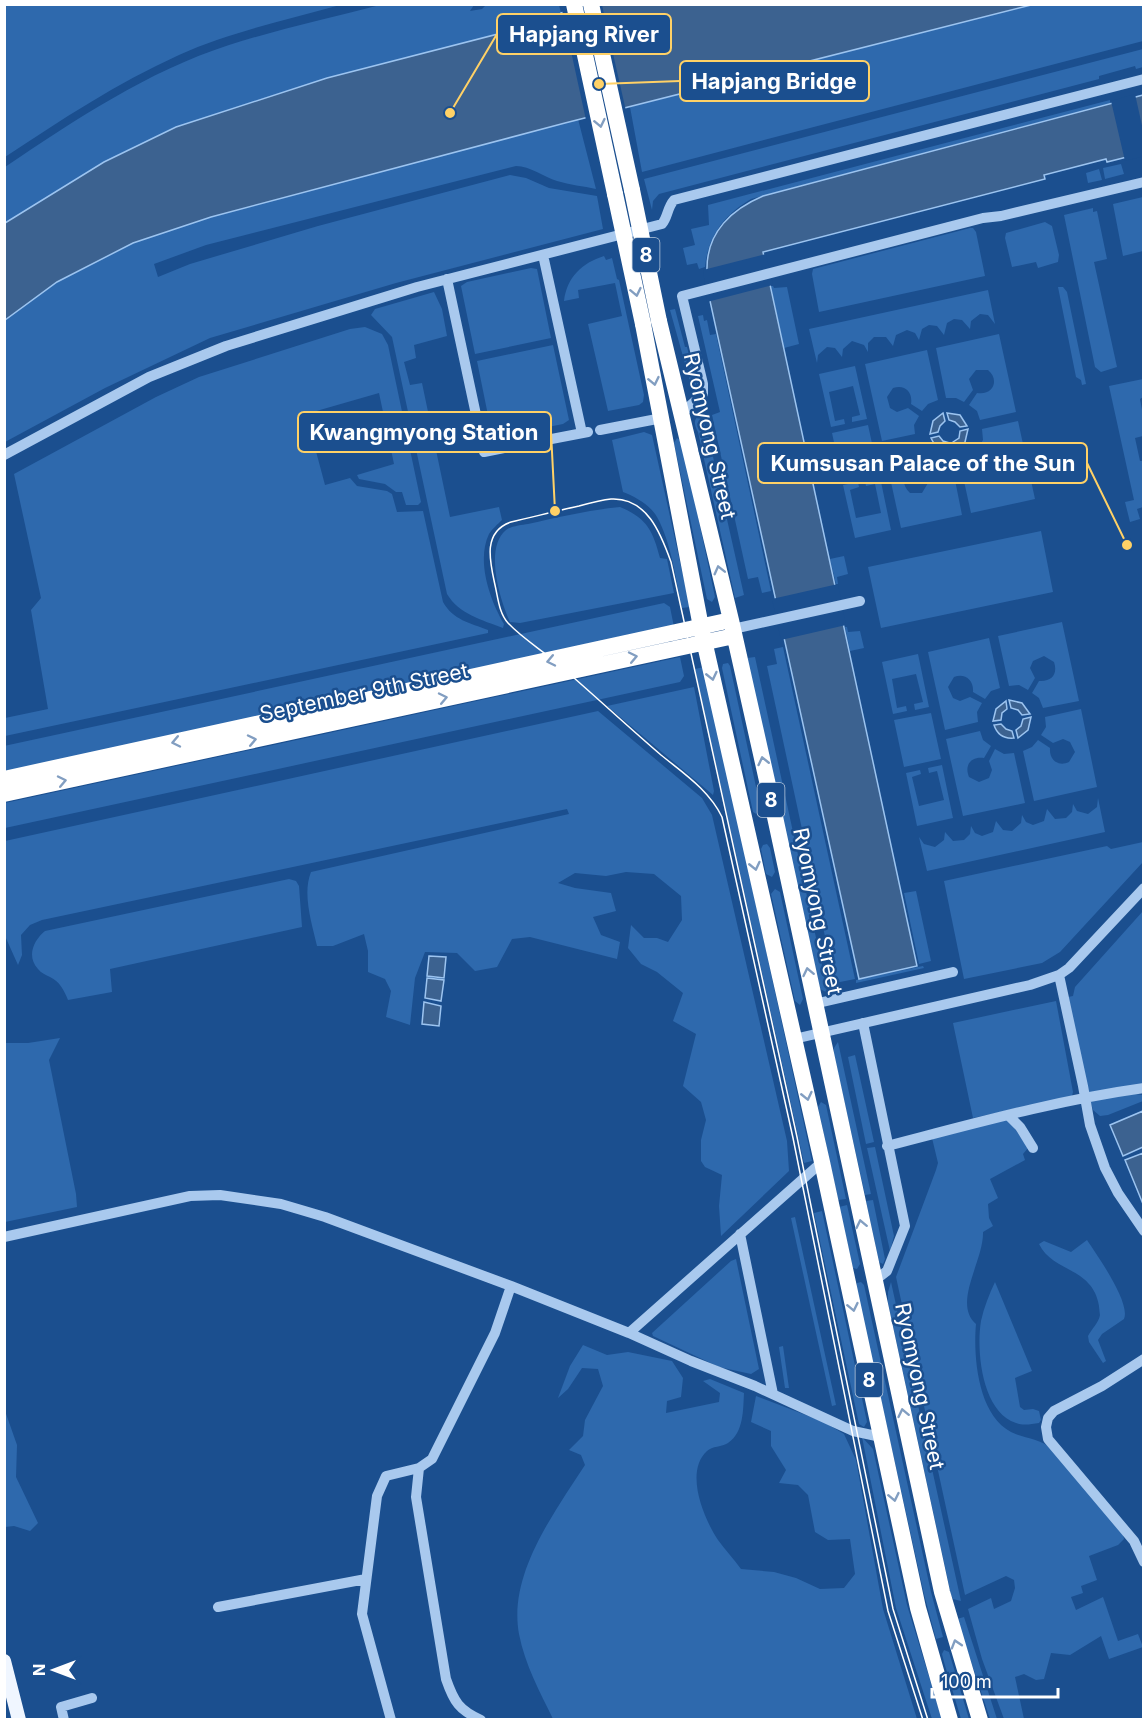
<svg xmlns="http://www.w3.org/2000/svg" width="1148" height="1724" font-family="Inter,sans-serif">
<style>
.green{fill:#2e69ad}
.water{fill:#3c6290;stroke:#9cc4f0;stroke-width:1.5}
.pier{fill:#1b4f8f}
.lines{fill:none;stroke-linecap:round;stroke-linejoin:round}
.minor{stroke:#a9c9ee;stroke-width:10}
.major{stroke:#f0f6ff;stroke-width:14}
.highway{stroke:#fff;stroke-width:16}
.tram{stroke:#fff;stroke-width:1.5}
.highway-bridge{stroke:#fff;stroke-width:16}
.oneway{stroke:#829ec1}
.labels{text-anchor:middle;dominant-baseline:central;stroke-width:5;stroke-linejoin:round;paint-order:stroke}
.shield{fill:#1b4f8f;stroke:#bbcadd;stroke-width:1.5}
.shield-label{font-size:20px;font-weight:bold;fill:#fff}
.street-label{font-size:21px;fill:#fff;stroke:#1b4f8f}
.leader{fill:none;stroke:#ffd166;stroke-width:2}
.callout-dot{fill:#ffd166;stroke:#1b4f8f;stroke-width:2}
.callout{fill:#1b4f8f;stroke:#ffd166;stroke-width:2}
.callout-label{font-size:22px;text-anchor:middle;font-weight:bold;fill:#fff}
</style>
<rect width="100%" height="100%" fill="#1b4f8f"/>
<path class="green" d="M5,4H340V5C287,20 230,32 179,55C117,83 61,120 5,157Z
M380,5H474L470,11L482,9L486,5H559L561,13L556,19L328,78L176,127L104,162L5,223V167C75,120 148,71 229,45C279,29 330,18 380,5Z
M1031,5H1143V41L642,172L630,107Z
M1143,49V67L1136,69L1135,66L1099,76V79L659,194L653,201L652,210L644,179Z
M1110,100V103L751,199C724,215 708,236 705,267L699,269L697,263L687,265L683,248L695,245L691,229L709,225L708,205Z
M578,119L596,189C583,186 570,185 557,181C544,177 530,166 516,166L206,245L154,264L158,277L190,264L318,226L510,175L526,178L549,188L597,196L603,229L396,283L210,338L105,388L5,442V320L57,282L133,243L211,217Z
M1121,164L1124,174L1105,179L1103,168Z
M1099,169L1102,180L1088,183L1086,173Z
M1143,197V251L1123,256L1113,204Z
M1093,208V212L1097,211L1107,259L1094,262L1117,367L1101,372L1095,367L1064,215Z
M1045,222L1052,226L1059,255L1058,262L1038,268L1036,262L1012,267L1005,238L1006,233Z
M970,228H973L976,232L985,276L819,312L812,274L813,269Z
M604,256L606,260L612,258L617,279L619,280L644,395L643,402L639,405L608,411L588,324L622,316L615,283L578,290L579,298L564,301C567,277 582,263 604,256Z
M531,268L537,269L551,338L475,354L461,286L467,282Z
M771,286H773L774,288L787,287L799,344L784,348Z
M1058,287H1063L1067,292L1086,384L1082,385L1081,380L1076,377Z
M988,290L995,324L988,315L980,314L971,321L970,329L962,320L954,319L947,323L944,335L937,326L929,325L922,329L919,340L915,333L907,330L896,335L893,346L886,337H874L868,343V352L864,345L852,341L843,349L842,357L835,348L827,347L818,355L817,363L809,329Z
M434,292L442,309L447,336L414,345L416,358L404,362L410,385L422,383L450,517L499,507L502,520C498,524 492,529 489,534C476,561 490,600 504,624L503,628C482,620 459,614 447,594L392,337L371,315L375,309Z
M675,309L685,347H687L697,387L695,389L691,385L670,310Z
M703,315L704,321L707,320L710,335L716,334L771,591L762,593L758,577L748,579L712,415L720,412L698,316Z
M365,327L382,334L388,345L421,502L418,505H406L402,492H396L385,484L359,479L357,475L394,464L379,393L306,414L325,485L350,478L357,486L387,491L392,494L397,512L423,511L443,602C453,620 470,623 488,630V633L5,736V718L48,709L31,610L41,598L14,474L156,397L199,377L350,329Z
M999,334L1016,412L980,420L977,411L969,405L977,393C993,396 1000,380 988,370H976L969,379L973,390L964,402L956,398H946L936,348Z
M553,345L569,420L563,424L498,437L492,435L477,361Z
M927,350L938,400L928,404L922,411L911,404C913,392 905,384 893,388L887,397L890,408L897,412L908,408L919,416L914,425L915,434L882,441L865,364Z
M855,366L867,419L852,422V417L860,415L853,386L829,392L835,421L844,419L845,424L831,427L819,374Z
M1143,379V397L1140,399L1143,415V436L1135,438L1140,461H1143V507L1137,509L1140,519L1130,522L1125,502L1134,500L1109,386Z
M700,414L707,430L744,595L735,598L698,432C694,424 693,420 700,414Z
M1018,421L1035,499L971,513L960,463L970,460L976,452L987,459C984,476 999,483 1010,470V459L1000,452L990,455L979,447L983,440L982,429Z
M868,425L878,471L842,479L832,433Z
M644,432L652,435L690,607L682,608C676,580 671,542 657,517C650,505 636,497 623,492L612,440Z
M677,438L682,441L715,597L712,602L707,599L674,443Z
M917,443L921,453L928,459L921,470C905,467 898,482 910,493H922L928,483L925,473L933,462L942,466L952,465L962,515L901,528L884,450Z
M880,477L891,530L855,538L843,485L858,482L859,487L850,490L856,518L881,513L875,484L866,486L865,481Z
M620,507C647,518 653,531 660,558L667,559L674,593L520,623L510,622C500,600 484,548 506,530C511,526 522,525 528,524C559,517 589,510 620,507Z
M1041,531L1053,592L881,628L868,567Z
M844,556L848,574L837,577L838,584H836L830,559Z
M664,603L670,607L674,627L5,772L4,746Z
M1062,622L1079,701L1043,708L1039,698L1032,693L1039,681C1052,682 1058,674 1054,662L1044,656L1033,661L1030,668L1035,678L1028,690L1019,685L1009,686L998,636Z
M845,627H847L848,632L860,631L864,648L850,651Z
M989,638L1000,688L991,691L985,699L973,692C974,680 965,673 954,677L948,687L953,698L960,701L970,697L982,703L977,712L978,722L945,730L928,652Z
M783,647L855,979L835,983L767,666L777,664L774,649Z
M918,654L929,707L915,710L914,704L923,702L916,674L892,679L897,708L906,706L907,711L893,714L882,662Z
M680,657L684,676L680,682L5,828V803Z
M755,657L828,993L820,989L747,658Z
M728,663L730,666L761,810L758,815L753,812L722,668L723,664Z
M704,667L812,1161L804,1163L695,669Z
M694,687L714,791L713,795L607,706Z
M1081,709L1097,787L1034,801L1023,751L1032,747L1038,740L1050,748C1049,760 1058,767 1069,762L1075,752L1070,742L1063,739L1053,743L1041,735L1046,727L1045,717Z
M598,711L702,798L712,815L787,1141L789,1171L721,1236L719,1206L722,1175L705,1167L701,1161V1140L706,1120L701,1102L683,1086L696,1034L673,1021L683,993L657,972L641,964L628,948L631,925L644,938H657L668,942L682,920L681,896L654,874L626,872L606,876L575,873L558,883L575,888L611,893L616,911L593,917L601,935L620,942L617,959L530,937L512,939L497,967L475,971L457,953L425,952L415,978L410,1025L386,1017L391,991L385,979L368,972V951L364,934L333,946H317C312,924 302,894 311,872L569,814L567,809L42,920L30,925L21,935L22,955L18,965L5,936V841Z
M931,713L941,759L904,767L894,720Z
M980,731L983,740L991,746L984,758C971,756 964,765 969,777L979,782L989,778L992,770L989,761L995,749L1004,754L1014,753L1025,803L963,816L946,739Z
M942,765L953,818L917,826L906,773L920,770L921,774L912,777L919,806L944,800L937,771L929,773L928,768Z
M1098,798L1105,832L927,871L919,837L924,844L935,847L944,840L945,832L953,841L964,840L970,834L971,826L975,833L982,836L993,832L996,821L1003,830L1012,831L1021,823L1022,815L1026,822L1033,825L1044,821L1047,809L1055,819L1066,818L1072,812L1073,804L1077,811L1088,814L1097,807Z
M1143,842V862L1060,952L1042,963L964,979L944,881L1107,846L1111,849Z
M767,844L770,848L775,872L772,877L766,874L761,849L763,845Z
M289,879L296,881L299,886L302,927L110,969L112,992L68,1000C64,990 60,982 50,977C46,975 41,973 38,969C26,956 34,940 45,931Z
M775,889L780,892L803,999L800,1005L795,1001L771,894Z
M916,891L931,961L919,964L904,893Z
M1143,911V1084L1089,1094L1068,997L1073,996L1075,987Z
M923,966L924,968L856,983V980Z
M1056,1001L1073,1092L1072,1096L973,1118L953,1023Z
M60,1038L49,1060L76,1194L77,1207L5,1222V1043H28Z
M838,1042L871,1194L865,1195L834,1055V1048Z
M855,1055L874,1142L866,1144L848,1057Z
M1135,1094L1143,1095V1101L1108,1115L1100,1116L1093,1110L1090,1100Z
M821,1102L826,1105L846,1199L838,1200L818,1107Z
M1005,1119L1009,1120L1028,1148L1023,1154L1025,1160L990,1179L998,1198L988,1204L989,1218L993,1226L983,1232C984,1261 952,1303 976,1324C973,1357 978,1415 1011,1432C1025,1439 1041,1438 1053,1450C1078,1476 1099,1507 1123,1535L1124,1539L1118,1545L1089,1556L1097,1580L1081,1586L1083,1593L1071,1597L1076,1610L1103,1597L1118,1641L1138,1634L1143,1647L1109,1659L1101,1636L1070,1655L1051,1653L1044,1679L1036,1680L1024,1674L1015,1677L1024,1719H1004L982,1659L968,1609L991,1598L994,1609L1011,1601L1015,1588L1014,1580L1006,1576L965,1595L896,1277L936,1170L938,1163L932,1138Z
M875,1147L894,1236L890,1251L867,1148Z
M873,1200L885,1259L883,1264L879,1262L866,1201Z
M847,1205L860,1264L857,1269L853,1268L839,1207Z
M822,1211L867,1422L864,1427L859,1424L814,1213Z
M795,1217L836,1405L832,1406L791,1218Z
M1087,1240C1097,1255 1131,1303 1124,1319L1102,1334L1098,1340L1106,1361L1103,1363L1089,1342L1088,1336C1091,1330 1099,1322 1100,1315C1100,1315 1099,1307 1099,1306C1093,1267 1052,1272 1039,1244L1044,1241L1071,1252Z
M736,1259L759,1369L751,1374L719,1367L653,1336L652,1333L731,1261Z
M861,1282L864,1285L931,1592L943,1637L936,1639L924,1594L856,1287L857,1283Z
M891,1282L961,1601L953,1599L951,1595L888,1303V1292Z
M995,1282L1032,1371L1015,1378L1020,1407L1024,1410L1033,1409L1039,1411L1041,1420L1039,1423C1031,1424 1024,1426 1016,1423C982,1412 976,1351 981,1321C984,1307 989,1295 995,1282Z
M583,1345L607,1355L628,1352L672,1361L683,1378L681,1397L667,1401L666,1413L719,1402L720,1393L703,1381L710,1379L744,1393C743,1410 744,1432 728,1443C722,1447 712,1446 707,1451C684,1472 704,1519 718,1540C725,1550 734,1559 741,1569L774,1572L796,1578L820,1589L844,1588L855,1574L850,1539L828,1540L815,1532L808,1495L798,1485L779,1483L786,1470L771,1446V1431L751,1422L756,1396L824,1422L844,1434L856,1460L883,1609L917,1719H553C540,1692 525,1665 519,1634C508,1574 554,1513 585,1465L581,1455L569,1450L583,1436L585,1420L603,1386L598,1369L582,1368L568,1389L558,1398L570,1366Z
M783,1346L789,1388H785L779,1347Z
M4,1408L17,1445L16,1477L38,1523L30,1531L14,1526L5,1527Z
M862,1437L873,1449L907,1605L942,1719H932L896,1608Z
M964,1617L997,1719H990L957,1619Z
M944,1650L949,1652L969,1719H961L944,1662L942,1654Z"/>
<path class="water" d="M588,5H1031L565,123L211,217L133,243L57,282L5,320V223L104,162L176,127L327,78L556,19L561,13Z
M1143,95V153L1107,162L1106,159L1044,175L1045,179L763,252L917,966L859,979L710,301C709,290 706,279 707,268C707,232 732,209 763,196Z
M943,413L945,421L940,426L938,432L930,434L933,421Z
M947,413L960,415L967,426L960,427L955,422L949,420Z
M968,429L965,442L955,450L953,442L959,438L960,431Z
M939,436L943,441L950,443L951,451C942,451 935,447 931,438Z
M1009,700L1022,703L1030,714L1022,715L1018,710L1011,708Z
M1006,701L1007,709L1002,713L1001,720L993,721L996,709Z
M1031,717L1028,730L1018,738L1016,730L1021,726L1023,719Z
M1001,724L1006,729L1012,731L1014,738C1004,739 997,734 994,725Z
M429,956L446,957L444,978L427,976Z
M427,978L444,980L441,1001L425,998Z
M424,1002L441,1006L439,1026L422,1024Z
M1143,1111V1147L1123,1156L1110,1125Z
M1143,1153V1204L1125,1160Z"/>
<path class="pier" d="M579,4L602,5L626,111L586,120L562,10Z
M1135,94L1143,130L1144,156L1125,161L1111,101Z
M766,254L773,285L707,302L703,270Z
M838,584L846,625L781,640L772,599Z"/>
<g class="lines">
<path class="minor" d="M543,255L582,433
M447,279L484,452L588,432
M681,414L703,394V384L682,296L983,218L1001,216L1144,182
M600,430L662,418
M4,455L149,377L226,346L417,287L662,224C668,217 667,208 674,200L1144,79
M733,629L860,601
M1059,975L1083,1086L1090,1125L1105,1168L1118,1193L1144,1231
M814,1004L953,972
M863,1023L905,1226L887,1271L874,1281
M794,1039L1030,985L1059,975L1069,968L1144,888
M1008,1115L1020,1127L1033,1148
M887,1146C972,1124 1057,1100 1144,1088
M740,1234L773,1394
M4,1237L190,1196L220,1195L281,1204L325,1217L511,1286L629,1333L691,1361L755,1386L853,1431L881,1437
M629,1333L822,1162
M1144,1359L1102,1386L1054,1411L1048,1418L1046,1427L1048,1439L1134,1541L1144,1562
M419,1468L416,1497L446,1679C454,1702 459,1710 481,1720
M218,1607L366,1579
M64,1720L61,1707L92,1698
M391,1720L362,1614L377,1496L386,1476L419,1468L432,1459L495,1333L511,1286"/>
<path class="major" d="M4,1661L19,1720"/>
<path class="highway" d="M574,4L615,194
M591,4L632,190
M659,321L731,620L772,803L942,1592L980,1720
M643,324L701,627L822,1162L918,1608L950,1720
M4,779L731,620
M4,794L734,636"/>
<path class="tram" d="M923,1720L888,1611L793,1138L722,817C709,790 683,773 661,755C626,725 593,694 558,664C542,650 523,639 508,623C499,613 498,598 495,585C490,562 482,532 511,522C533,517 556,511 579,506C590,503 601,500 611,499C647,497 661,534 671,562L797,1137L893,1609L928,1720"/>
<path class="highway-bridge" d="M632,190L659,321
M615,194L643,324"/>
</g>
<defs><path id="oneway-chevron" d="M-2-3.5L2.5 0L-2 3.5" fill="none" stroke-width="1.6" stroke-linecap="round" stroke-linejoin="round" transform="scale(1.5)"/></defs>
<g class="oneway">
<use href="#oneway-chevron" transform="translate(600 123) rotate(78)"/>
<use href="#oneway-chevron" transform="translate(636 292) rotate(78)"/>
<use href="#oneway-chevron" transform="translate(654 381) rotate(78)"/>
<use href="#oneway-chevron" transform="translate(719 570) rotate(-104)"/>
<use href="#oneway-chevron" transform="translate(633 657) rotate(-12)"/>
<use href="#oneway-chevron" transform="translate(551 661) rotate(168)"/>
<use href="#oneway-chevron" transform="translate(712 676) rotate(77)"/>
<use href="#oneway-chevron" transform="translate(443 698) rotate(-12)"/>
<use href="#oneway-chevron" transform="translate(252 740) rotate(-12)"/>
<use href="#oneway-chevron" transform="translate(176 742) rotate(168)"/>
<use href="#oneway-chevron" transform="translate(763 761) rotate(-103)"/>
<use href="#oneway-chevron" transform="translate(62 781) rotate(-12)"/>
<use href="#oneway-chevron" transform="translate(755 866) rotate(77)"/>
<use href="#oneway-chevron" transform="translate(808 972) rotate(-102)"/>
<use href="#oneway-chevron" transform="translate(807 1096) rotate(77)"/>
<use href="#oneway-chevron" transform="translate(861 1224) rotate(-102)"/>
<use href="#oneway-chevron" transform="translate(853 1307) rotate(78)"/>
<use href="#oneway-chevron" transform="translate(903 1413) rotate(-102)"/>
<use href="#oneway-chevron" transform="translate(894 1497) rotate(78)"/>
<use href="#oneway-chevron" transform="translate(956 1644) rotate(-107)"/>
</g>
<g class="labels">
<g class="shield">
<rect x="632.5" y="238" width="27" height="34" rx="4.5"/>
<rect x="757.5" y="783" width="27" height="34" rx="4.5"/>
<rect x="855.5" y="1363" width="27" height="34" rx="4.5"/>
</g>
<g class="shield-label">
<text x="646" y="255">8</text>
<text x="771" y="800">8</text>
<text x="869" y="1380">8</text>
</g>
<g class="street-label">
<text transform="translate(710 436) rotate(77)">Ryomyong Street</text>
<text transform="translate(364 692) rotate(-12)">September 9th Street</text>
<text transform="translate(818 911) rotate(78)">Ryomyong Street</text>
<text transform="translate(920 1386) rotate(78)">Ryomyong Street</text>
</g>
</g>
<path class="leader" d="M450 113L497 34M599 84L680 81M555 511L551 432M1127 545L1087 463"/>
<g class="callout-dot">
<circle cx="450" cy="113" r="6"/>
<circle cx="599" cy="84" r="6"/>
<circle cx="555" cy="511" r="6"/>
<circle cx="1127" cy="545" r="6"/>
</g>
<g class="callout">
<rect x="497" y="14" width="174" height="40" rx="6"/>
<rect x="680" y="61" width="189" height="40" rx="6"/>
<rect x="298" y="412" width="253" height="40" rx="6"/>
<rect x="758" y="443" width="329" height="40" rx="6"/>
</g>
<g class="callout-label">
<text x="584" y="42">Hapjang River</text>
<text x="774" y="89">Hapjang Bridge</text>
<text x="424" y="440">Kwangmyong Station</text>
<text x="923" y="471">Kumsusan Palace of the Sun</text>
</g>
<rect width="1148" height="1724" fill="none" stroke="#ffffff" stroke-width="12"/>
<g transform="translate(54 1670) rotate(270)" stroke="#1b4f8f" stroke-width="4.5" paint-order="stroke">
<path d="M0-4.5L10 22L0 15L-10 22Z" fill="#ffffff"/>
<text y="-9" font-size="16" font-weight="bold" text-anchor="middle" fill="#ffffff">N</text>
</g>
<path d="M932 1688v9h126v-9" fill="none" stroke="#ffffff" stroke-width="3"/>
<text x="941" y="1688" font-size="18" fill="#ffffff" stroke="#1b4f8f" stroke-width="4.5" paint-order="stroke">100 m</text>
</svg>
